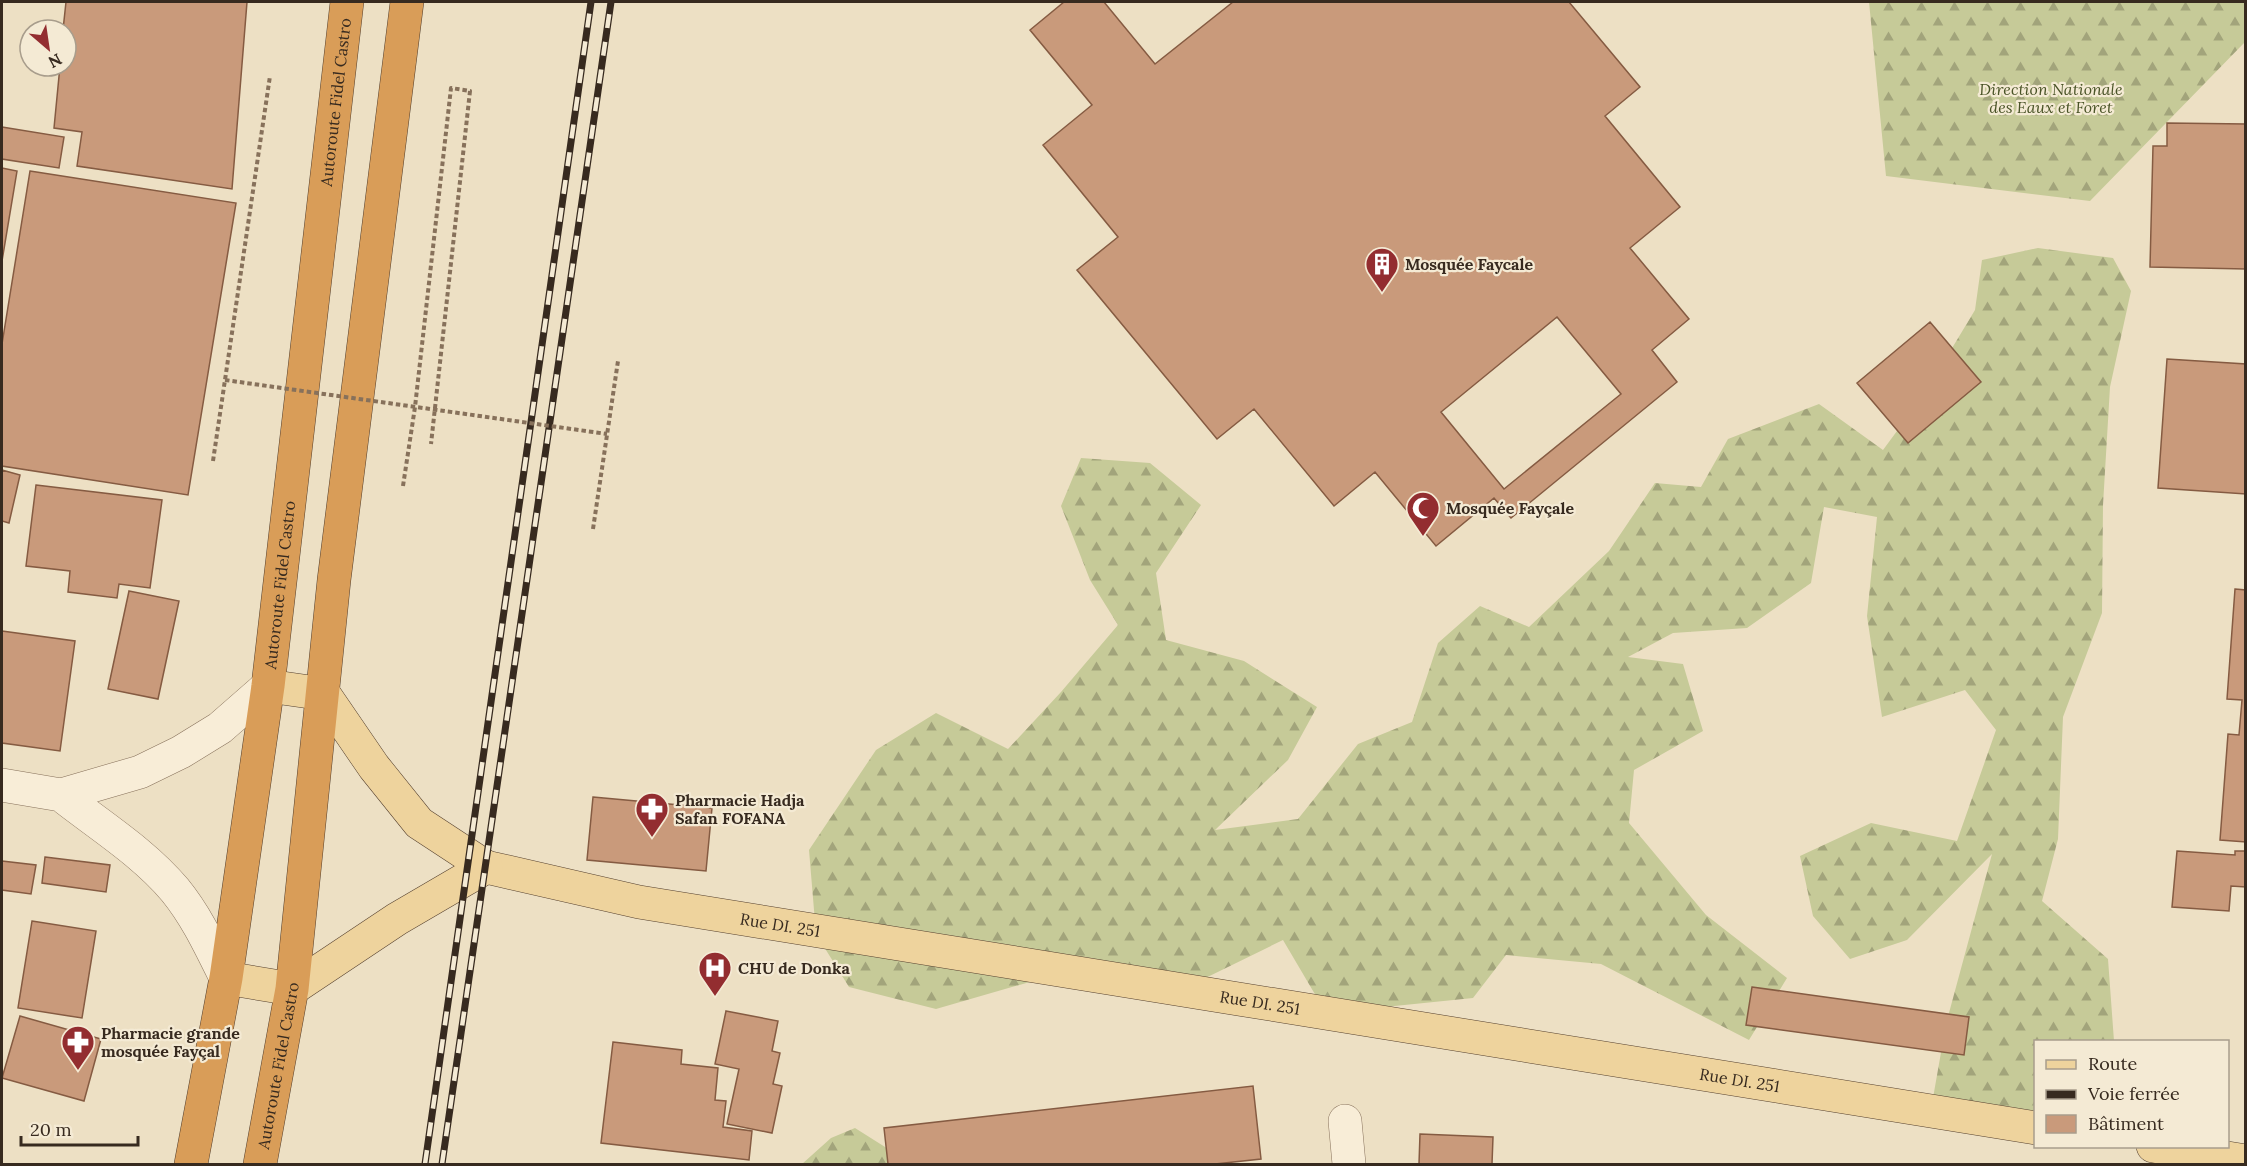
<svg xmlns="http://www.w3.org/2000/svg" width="2247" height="1166" font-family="Lora,serif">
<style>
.forest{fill:url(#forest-firs)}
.building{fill:#c99a7b;stroke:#855b42;stroke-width:1.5;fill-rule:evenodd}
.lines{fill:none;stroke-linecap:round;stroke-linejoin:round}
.minor-casing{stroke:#87715b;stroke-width:34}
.major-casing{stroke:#55402f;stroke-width:34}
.highway-casing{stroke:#55402f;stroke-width:34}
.path{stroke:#87715b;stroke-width:4;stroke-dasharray:4.5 3;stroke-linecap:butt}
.minor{stroke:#f8edd7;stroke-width:33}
.major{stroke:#eed39d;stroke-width:33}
.highway{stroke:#d99d58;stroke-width:33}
.rail-casing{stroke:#372a1f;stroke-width:7}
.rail{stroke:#f4ead4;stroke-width:4.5;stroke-dasharray:14;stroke-linecap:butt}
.path-bridge{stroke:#87715b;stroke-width:4;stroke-dasharray:4.5 3;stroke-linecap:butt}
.labels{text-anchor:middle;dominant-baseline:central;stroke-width:4.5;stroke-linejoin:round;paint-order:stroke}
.park-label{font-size:16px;font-style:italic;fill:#495326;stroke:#f4ead4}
.street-label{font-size:16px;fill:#372a1f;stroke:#f4ead4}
.poi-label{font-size:16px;font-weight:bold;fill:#372a1f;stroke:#f4ead4;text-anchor:start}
</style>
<defs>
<pattern id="forest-firs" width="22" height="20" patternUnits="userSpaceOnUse" patternTransform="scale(1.5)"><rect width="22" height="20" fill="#c6ca98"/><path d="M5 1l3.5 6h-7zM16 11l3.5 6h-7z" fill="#a2a47b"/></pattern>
</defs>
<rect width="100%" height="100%" fill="#ede0c4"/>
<path class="forest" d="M1869,2H2245V42L2090,201L1886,176Z
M2038,248L2113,258L2131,291L2110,387L2103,505L2102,613L2063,717L2058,839L2042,901L2108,959L2114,1041L2036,1042L2035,1119L1930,1115L1946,1024L1992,854L1907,940L1850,959L1813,916L1800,856L1871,823L1957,841L1996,730L1965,690L1882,717L1867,616L1877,517L1824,507L1811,583L1747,628L1673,633L1628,657L1683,664L1703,731L1634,770L1629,823L1706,915L1787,978L1749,1040L1601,964L1506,955L1473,998L1326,1013L1283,940L1185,988L1078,968L936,1009L849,987L816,934L809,850L876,750L936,713L1008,749L1061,692L1118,625L1090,580L1061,506L1081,458L1150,463L1201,505L1156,573L1166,640L1244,661L1317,707L1288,760L1215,830L1298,819L1358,744L1412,722L1438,643L1480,606L1529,627L1609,551L1655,483L1701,487L1728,439L1819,404L1883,450L1925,393L1975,310L1982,260Z
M855,1128L912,1164H802L831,1138Z"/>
<path class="building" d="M66,2H247L232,189L77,166L82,132L54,128L60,66H66V30H63Z
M1064,2H1104L1155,64L1233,2H1569L1640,87L1605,116L1680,207L1630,248L1689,319L1652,350L1677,382L1511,518L1494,498L1436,546L1375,472L1334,506L1254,409L1217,439L1077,270L1118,237L1043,145L1092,105L1030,30ZM1557,317L1621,394L1504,489L1441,412Z
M2167,123L2246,124V269L2150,267L2153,146H2167Z
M2,127L64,137L59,168L2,159Z
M2,168L17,171L2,261Z
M30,171L236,203L188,495L2,466V344Z
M1930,322L1981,382L1908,443L1857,383Z
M2167,359L2246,364V494L2158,488Z
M2,470L20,475L9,523L2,521Z
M36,485L162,500L150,588L119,584L117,598L68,592L70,571L26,566Z
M2235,589L2246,590V842L2220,840L2228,734L2239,735L2242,700L2227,699Z
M129,591L179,601L158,699L108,689Z
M2,631L75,641L60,751L2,743Z
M593,797L712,808L706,871L587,860Z
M2177,851L2235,855V851H2246V887L2231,886L2229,911L2172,907Z
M45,857L110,865L106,892L42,883Z
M2,861L36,865L31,894L2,890Z
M32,921L96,931L82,1018L18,1008Z
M1752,987L1969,1017L1964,1055L1746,1025Z
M726,1011L778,1021L772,1051L780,1053L773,1084L782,1086L772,1133L727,1124L739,1069L715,1064Z
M20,1016L101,1039L84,1101L2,1078Z
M613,1042L682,1050L681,1064L718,1068L715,1100L726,1101L723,1127L752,1131L749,1160L601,1143Z
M1253,1086L1261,1159L1215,1164H888L884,1128Z
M1420,1134L1493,1137L1492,1164H1419Z"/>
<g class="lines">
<defs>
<path id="minor" d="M2,785L61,795L140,772L181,752L220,728L268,686
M61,795C99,825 143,852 175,890C197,917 211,948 226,978
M1345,1121L1349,1164"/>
<g id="major">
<path id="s1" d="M268,686L324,694L374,767L419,823L486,867L639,902L2036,1128"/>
<path d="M226,978L292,989L397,919L486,867"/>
<path d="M2153,1146L2246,1161"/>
</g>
<g id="highway">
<path id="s2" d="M191,1164L226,978L268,686L347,2"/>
<path id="s3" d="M260,1164L292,989L334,580L407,2"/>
</g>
</defs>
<use href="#minor" class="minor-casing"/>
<use href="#major" class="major-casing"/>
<use href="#highway" class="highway-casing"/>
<path class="path" d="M213,461L270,76
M403,486L415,407L451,88L470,91L431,444
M593,529L618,361"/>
<use href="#minor" class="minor"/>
<use href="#major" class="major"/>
<use href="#highway" class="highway"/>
<defs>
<path id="rail" d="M425,1164L591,2
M442,1164L611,2"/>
</defs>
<use href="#rail" class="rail-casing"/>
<use href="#rail" class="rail"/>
<path class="path-bridge" d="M225,380L607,434"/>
</g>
<defs>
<symbol id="building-pin" viewBox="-11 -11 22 30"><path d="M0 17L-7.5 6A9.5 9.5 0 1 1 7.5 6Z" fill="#932d30" stroke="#f4ead4"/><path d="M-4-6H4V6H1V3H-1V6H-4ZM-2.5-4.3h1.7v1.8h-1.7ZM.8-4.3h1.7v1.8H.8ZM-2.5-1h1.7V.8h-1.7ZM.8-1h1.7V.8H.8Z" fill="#fff"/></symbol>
<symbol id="mosque-pin" viewBox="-11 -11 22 30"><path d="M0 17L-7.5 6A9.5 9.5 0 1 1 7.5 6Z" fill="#932d30" stroke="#f4ead4"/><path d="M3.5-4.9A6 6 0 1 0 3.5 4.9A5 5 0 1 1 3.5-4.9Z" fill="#fff"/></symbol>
<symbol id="pharmacy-pin" viewBox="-11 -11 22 30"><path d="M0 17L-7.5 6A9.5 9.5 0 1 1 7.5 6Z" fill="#932d30" stroke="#f4ead4"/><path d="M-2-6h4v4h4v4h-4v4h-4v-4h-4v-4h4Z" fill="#fff"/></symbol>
<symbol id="hospital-pin" viewBox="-11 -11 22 30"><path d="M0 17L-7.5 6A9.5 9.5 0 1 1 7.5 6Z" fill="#932d30" stroke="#f4ead4"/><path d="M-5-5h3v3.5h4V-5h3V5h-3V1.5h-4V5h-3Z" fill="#fff"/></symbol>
</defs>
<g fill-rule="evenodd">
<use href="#building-pin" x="1363" y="245" width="38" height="52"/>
<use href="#mosque-pin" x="1404" y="489" width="38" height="52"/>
<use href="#pharmacy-pin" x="633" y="790" width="38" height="52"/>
<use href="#hospital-pin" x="696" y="949" width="38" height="52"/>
<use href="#pharmacy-pin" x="59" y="1023" width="38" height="52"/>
</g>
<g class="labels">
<g class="park-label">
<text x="2051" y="89">Direction Nationale<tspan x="2051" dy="18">des Eaux et Foret</tspan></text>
</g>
<g class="street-label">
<text stroke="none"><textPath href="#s2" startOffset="1072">Autoroute Fidel Castro</textPath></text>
<text stroke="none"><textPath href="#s2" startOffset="586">Autoroute Fidel Castro</textPath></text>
<text stroke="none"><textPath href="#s1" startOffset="597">Rue DI. 251</textPath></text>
<text stroke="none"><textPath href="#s1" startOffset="1083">Rue DI. 251</textPath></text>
<text stroke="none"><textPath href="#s3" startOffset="100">Autoroute Fidel Castro</textPath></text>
<text stroke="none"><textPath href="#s1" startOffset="1569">Rue DI. 251</textPath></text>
</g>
<g class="poi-label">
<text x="1405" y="264">Mosquée Faycale</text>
<text x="1446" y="508">Mosquée Fayçale</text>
<text x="675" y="800">Pharmacie Hadja<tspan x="675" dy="18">Safan FOFANA</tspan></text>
<text x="738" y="968">CHU de Donka</text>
<text x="101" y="1033">Pharmacie grande<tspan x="101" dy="18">mosquée Fayçal</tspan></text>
</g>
</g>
<rect width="2247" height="1166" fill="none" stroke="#372a1f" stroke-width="6"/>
<rect x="2034" y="1040" width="195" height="108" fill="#f4ead4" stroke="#a89d8c" stroke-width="1.5"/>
<rect x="2046" y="1060" width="30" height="9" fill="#eed39d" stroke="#a89d8c" stroke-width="1.5"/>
<text x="2088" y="1070" font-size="18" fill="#372a1f">Route</text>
<rect x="2046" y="1090" width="30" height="9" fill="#372a1f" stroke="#a89d8c" stroke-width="1.5"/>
<text x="2088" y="1100" font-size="18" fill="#372a1f">Voie ferrée</text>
<rect x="2046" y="1115" width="30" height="18" fill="#c99a7b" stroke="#a89d8c" stroke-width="1.5"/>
<text x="2088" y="1130" font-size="18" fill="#372a1f">Bâtiment</text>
<g transform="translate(48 48) rotate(151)"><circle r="28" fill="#f4ead4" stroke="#a89d8c" stroke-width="1.5"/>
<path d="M0-4.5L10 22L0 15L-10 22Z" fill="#932d30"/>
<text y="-9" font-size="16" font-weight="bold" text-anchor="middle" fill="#372a1f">N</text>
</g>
<path d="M21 1136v9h117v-9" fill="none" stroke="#372a1f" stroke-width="3"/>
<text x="30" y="1136" font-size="18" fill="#372a1f" stroke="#f4ead4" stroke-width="4.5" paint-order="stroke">20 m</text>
</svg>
